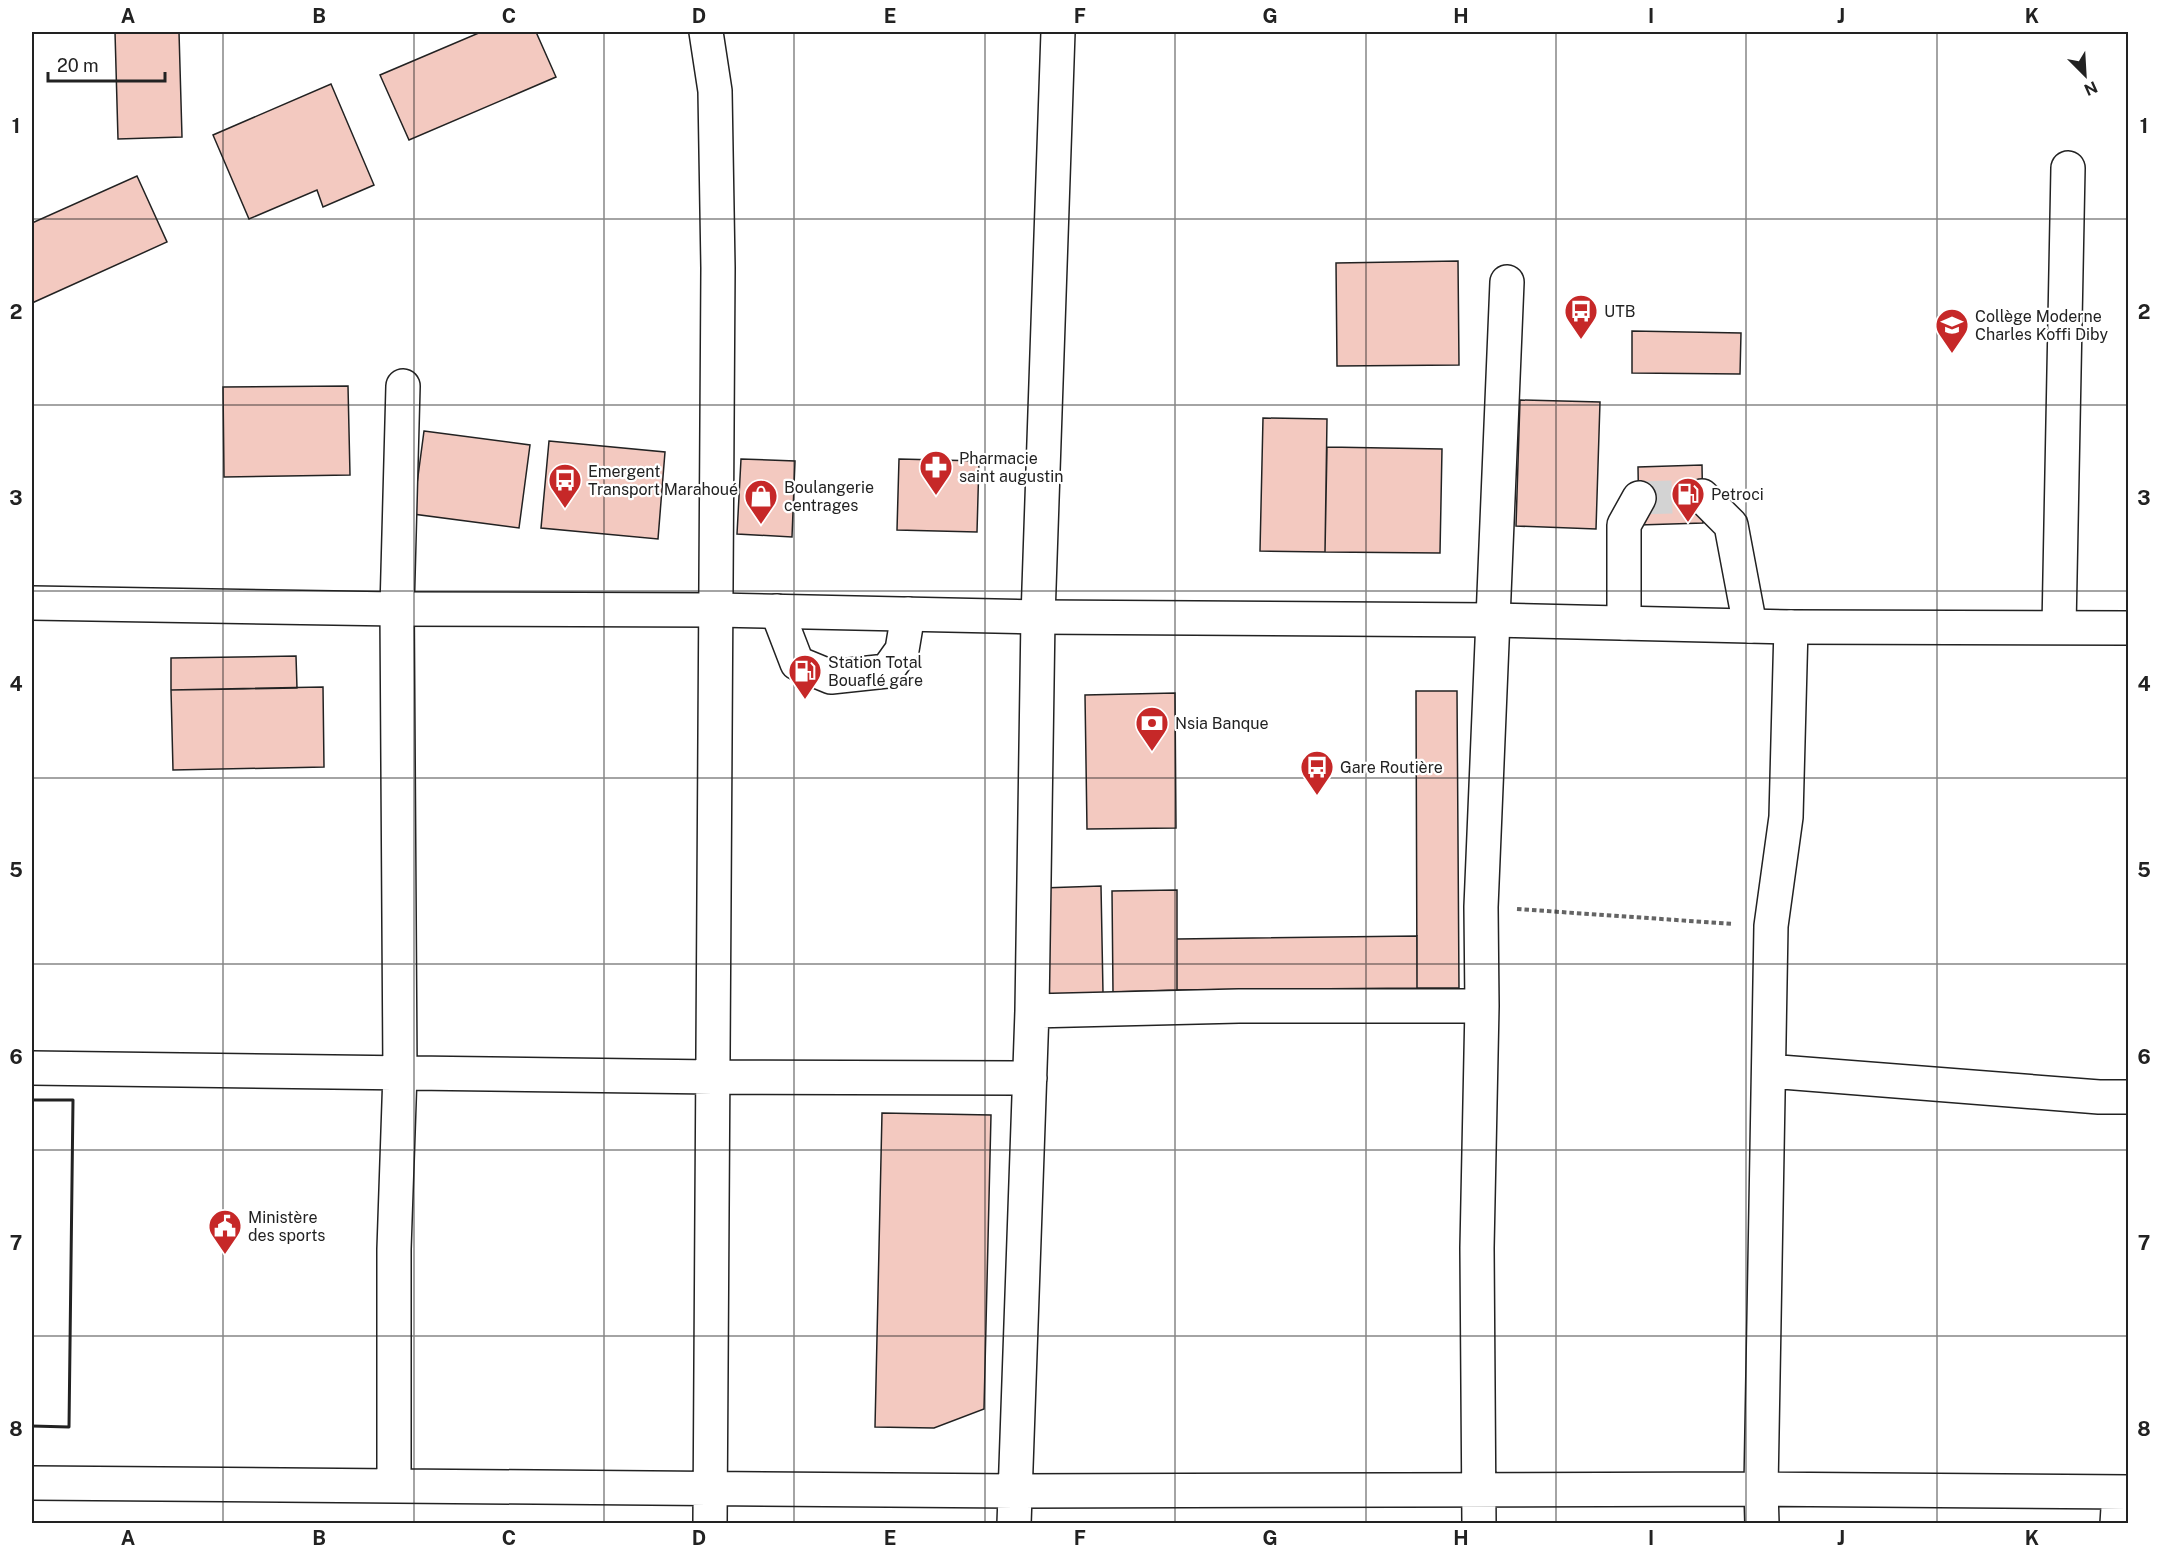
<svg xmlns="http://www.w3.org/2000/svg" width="2160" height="1555" font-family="'Public Sans',sans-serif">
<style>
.building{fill:#f3c9c0;stroke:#222;stroke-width:1.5}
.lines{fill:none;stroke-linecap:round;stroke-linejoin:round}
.minor-tunnel{stroke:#d3d3d3;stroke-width:33;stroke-dasharray:33 16;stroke-linecap:butt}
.minor-casing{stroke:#222;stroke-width:36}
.major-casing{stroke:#222;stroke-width:36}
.path{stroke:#646464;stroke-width:4;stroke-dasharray:4.5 3;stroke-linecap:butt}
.minor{stroke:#fff;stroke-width:33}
.major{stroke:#fff;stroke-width:33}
.wall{stroke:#222;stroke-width:3}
.grid{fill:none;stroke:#222;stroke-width:1.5;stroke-opacity:0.55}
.labels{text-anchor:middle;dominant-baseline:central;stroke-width:4.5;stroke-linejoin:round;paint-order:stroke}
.poi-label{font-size:16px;fill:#222;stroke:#fff;text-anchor:start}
.neatline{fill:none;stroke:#222;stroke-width:2}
.grid-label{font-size:20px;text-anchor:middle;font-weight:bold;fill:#222}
</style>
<rect width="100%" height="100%" fill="#fff"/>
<path class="building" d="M115,32H179L182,137L118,139Z
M481,32H536L556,77L409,140L380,75Z
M331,84L374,185L323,207L317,190L249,219L213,135Z
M137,176L167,242L32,303V223Z
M1458,261L1459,365L1337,366L1336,263Z
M1632,331L1741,333L1740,374L1632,373Z
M348,386L350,475L224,477L223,387Z
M1520,400L1600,402L1596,529L1516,526Z
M1263,418L1327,419L1325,552L1260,551Z
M424,431L530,445L519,528L413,514Z
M549,441L665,452L658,539L541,528Z
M1327,447L1442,449L1440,553L1325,552Z
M741,459L795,461L792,537L737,534Z
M899,459L979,461L977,532L897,530Z
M1702,465L1703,523L1639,525L1638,467Z
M296,656L297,688L171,690V658Z
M323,687L324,767L173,770L171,690Z
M1416,691H1457L1459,988H1417Z
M1175,693L1176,828L1087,829L1085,695Z
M1101,886L1103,993L1045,996L1042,888Z
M1177,890V990L1113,992L1112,891Z
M1417,936V988L1177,990V939Z
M882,1113L991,1115L984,1409L934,1428L875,1427Z"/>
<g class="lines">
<path class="minor-tunnel" d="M1639,498L1702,496"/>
<defs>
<path id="minor" d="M706,32L715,91L718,268L710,1524
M1702,496L1731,525L1750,626
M777,611L797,663L831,677L887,671L902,650L908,614
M1624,623V525L1639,498
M2059,627L2068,168
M1032,1011L1239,1006H1482
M32,1068L713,1077L1030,1078
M1769,1071L2099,1097H2128
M32,1483L1015,1491L1761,1489L2128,1492
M394,1485V1249L400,1073L397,609L403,386
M1014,1524L1032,1011L1038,617L1058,32
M1479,1524L1477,1248L1482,1006L1481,907L1507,282
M1762,1524L1761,1489L1771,926L1786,817L1791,627
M2117,1524L2119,1492"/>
<path id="major" d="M32,603L397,609L716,610L1038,617L1492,620L1791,627L2128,628"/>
</defs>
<use href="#minor" class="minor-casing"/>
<use href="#major" class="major-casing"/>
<path class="path" d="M1517,909L1734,924"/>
<use href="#minor" class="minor"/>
<use href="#major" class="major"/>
<path class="wall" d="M32,1100H73L69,1427L32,1426"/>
</g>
<path class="grid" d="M223,32V1524M414,32V1524M604,32V1524M794,32V1524M985,32V1524M1175,32V1524M1366,32V1524M1556,32V1524M1746,32V1524M1937,32V1524M32,219H2128M32,405H2128M32,591H2128M32,778H2128M32,964H2128M32,1150H2128M32,1336H2128"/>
<defs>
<symbol id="bus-pin" viewBox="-11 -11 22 30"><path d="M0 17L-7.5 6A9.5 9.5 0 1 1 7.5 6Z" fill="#c62828" stroke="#fff"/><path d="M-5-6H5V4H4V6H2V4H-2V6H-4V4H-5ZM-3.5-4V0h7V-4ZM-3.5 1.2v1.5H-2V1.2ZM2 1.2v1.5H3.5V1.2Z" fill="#fff"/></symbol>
<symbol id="school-pin" viewBox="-11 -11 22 30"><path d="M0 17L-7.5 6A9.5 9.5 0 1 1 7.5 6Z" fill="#c62828" stroke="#fff"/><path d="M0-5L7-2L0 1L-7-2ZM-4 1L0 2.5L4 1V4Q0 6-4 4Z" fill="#fff"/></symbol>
<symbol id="pharmacy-pin" viewBox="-11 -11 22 30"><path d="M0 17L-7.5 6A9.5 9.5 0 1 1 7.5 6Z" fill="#c62828" stroke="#fff"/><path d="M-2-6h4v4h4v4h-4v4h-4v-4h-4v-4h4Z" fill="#fff"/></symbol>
<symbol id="fuel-pin" viewBox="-11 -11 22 30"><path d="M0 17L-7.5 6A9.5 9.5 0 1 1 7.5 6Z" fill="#c62828" stroke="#fff"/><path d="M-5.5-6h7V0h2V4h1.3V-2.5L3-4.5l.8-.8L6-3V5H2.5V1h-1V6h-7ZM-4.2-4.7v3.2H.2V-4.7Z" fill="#fff"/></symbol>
<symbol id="shop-pin" viewBox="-11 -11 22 30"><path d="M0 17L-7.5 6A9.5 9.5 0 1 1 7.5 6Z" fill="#c62828" stroke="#fff"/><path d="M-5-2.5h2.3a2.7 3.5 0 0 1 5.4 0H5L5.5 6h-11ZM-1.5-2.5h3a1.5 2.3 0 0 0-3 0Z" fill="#fff"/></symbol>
<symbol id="bank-pin" viewBox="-11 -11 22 30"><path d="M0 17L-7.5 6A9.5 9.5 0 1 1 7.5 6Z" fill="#c62828" stroke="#fff"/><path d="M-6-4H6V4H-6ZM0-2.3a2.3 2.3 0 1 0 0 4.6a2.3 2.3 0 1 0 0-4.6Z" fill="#fff"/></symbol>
<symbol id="civic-pin" viewBox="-11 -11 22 30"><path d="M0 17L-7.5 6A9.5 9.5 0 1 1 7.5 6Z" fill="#c62828" stroke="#fff"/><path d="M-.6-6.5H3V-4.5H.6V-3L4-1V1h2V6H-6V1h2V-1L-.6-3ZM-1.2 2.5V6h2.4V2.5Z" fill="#fff"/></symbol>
</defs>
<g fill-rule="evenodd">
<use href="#bus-pin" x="1562" y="292" width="38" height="52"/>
<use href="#school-pin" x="1933" y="306" width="38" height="52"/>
<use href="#pharmacy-pin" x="917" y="448" width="38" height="52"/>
<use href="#bus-pin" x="546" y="461" width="38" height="52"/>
<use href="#fuel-pin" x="1669" y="475" width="38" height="52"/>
<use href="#shop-pin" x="742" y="477" width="38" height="52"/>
<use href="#fuel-pin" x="786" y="652" width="38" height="52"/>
<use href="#bank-pin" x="1133" y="704" width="38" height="52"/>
<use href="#bus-pin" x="1298" y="748" width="38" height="52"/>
<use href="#civic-pin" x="206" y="1207" width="38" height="52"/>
</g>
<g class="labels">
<g class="poi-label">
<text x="1604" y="311">UTB</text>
<text x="1975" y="316">Collège Moderne<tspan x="1975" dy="18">Charles Koffi Diby</tspan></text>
<text x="959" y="458">Pharmacie<tspan x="959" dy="18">saint augustin</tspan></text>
<text x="588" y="471">Emergent<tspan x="588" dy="18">Transport Marahoué</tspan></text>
<text x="784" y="487">Boulangerie<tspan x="784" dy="18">centrages</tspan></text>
<text x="1711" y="494">Petroci</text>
<text x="828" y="662">Station Total<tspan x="828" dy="18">Bouaflé gare</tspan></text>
<text x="1175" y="723">Nsia Banque</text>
<text x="1340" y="767">Gare Routière</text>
<text x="248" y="1217">Ministère<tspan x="248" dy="18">des sports</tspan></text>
</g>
</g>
<rect width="2160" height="1555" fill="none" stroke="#ffffff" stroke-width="66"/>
<g transform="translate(2085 75) rotate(156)" stroke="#ffffff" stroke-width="4.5" paint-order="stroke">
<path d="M0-4.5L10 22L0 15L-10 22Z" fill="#222222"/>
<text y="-9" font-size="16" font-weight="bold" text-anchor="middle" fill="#222222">N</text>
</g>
<path d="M48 72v9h117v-9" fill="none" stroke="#222222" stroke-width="3"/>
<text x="57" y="72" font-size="18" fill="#222222" stroke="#ffffff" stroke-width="4.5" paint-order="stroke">20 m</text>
<rect x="33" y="33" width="2094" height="1489" class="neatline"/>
<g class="grid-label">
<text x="128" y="23">A</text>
<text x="319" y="23">B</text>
<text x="509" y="23">C</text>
<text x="699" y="23">D</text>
<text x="890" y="23">E</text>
<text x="1080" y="23">F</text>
<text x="1270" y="23">G</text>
<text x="1461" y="23">H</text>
<text x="1651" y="23">I</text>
<text x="1841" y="23">J</text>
<text x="2032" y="23">K</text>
<text x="16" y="133">1</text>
<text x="2144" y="133">1</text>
<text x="16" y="319">2</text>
<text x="2144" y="319">2</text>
<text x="16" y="505">3</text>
<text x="2144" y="505">3</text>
<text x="16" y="691">4</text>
<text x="2144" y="691">4</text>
<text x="16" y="877">5</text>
<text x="2144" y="877">5</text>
<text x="16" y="1064">6</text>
<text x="2144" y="1064">6</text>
<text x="16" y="1250">7</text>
<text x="2144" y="1250">7</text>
<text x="16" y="1436">8</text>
<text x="2144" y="1436">8</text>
<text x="128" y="1545">A</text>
<text x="319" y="1545">B</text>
<text x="509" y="1545">C</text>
<text x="699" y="1545">D</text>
<text x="890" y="1545">E</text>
<text x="1080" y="1545">F</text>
<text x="1270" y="1545">G</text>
<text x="1461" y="1545">H</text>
<text x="1651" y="1545">I</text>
<text x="1841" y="1545">J</text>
<text x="2032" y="1545">K</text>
</g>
</svg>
